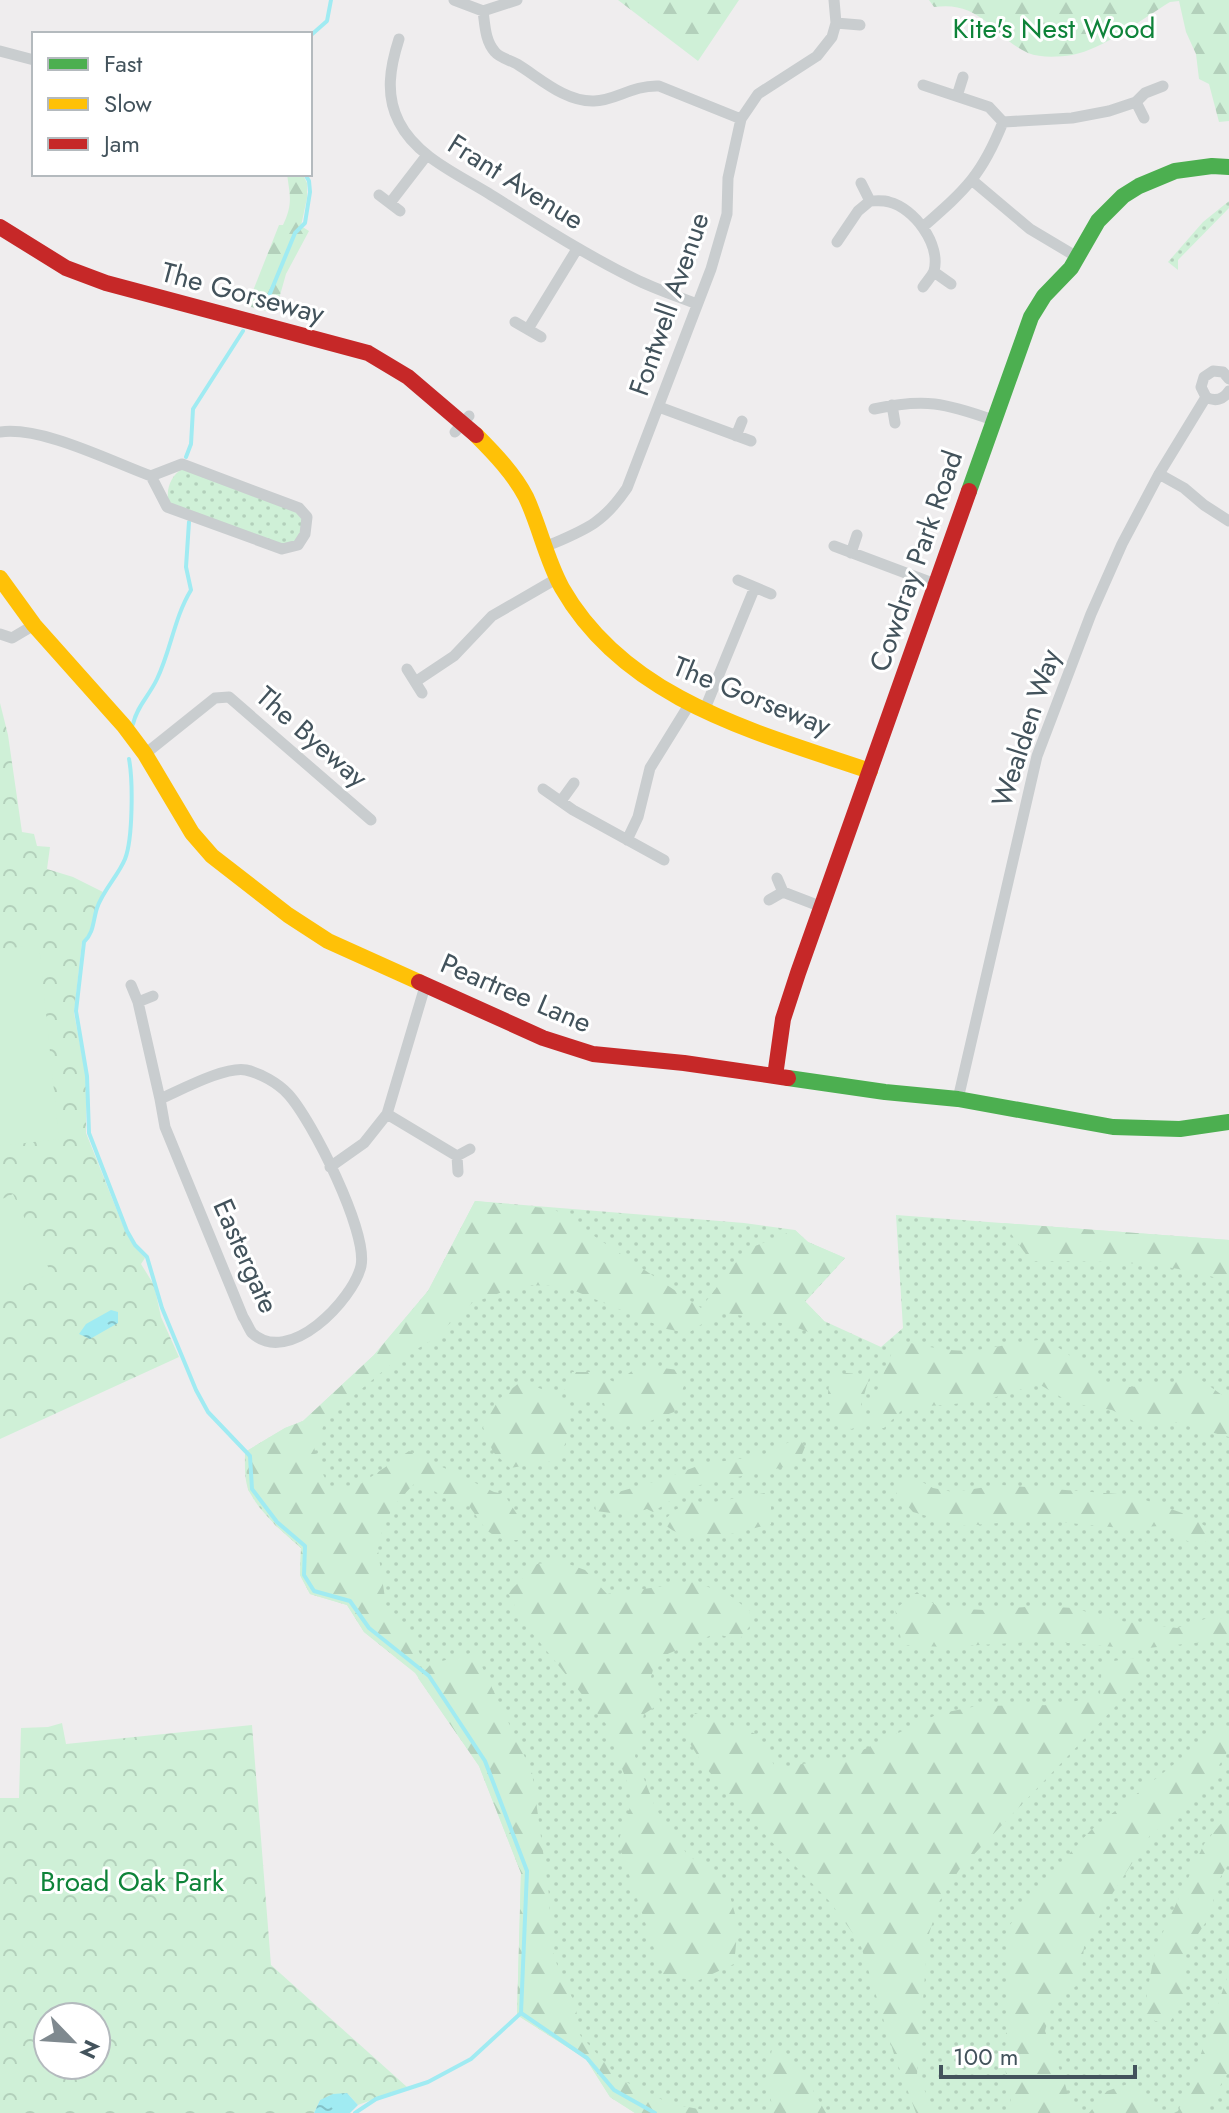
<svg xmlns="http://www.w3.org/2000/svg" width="1229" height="2113" font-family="Jost,sans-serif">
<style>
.grass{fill:url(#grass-dots)}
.forest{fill:url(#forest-firs)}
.park{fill:url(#park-crowns);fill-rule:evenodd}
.pitch{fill:#cff0d7}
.water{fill:url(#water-ripples)}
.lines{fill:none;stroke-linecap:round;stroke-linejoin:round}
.stream{stroke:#a0ebf2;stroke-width:4}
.street{stroke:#c9cdcf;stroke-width:11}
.fast{stroke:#4caf50;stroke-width:16}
.slow{stroke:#ffc107;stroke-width:16}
.jam{stroke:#c62828;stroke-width:16}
.labels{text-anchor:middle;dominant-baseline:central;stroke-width:6;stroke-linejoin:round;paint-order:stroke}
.park-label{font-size:28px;fill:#0e8339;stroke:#fff}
.street-label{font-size:28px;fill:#43535c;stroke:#fff}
</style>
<defs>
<pattern id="grass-dots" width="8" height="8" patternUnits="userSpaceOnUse" patternTransform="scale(2)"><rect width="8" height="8" fill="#cff0d7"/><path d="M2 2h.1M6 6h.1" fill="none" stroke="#b3d0bb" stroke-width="1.8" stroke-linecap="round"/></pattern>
<pattern id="forest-firs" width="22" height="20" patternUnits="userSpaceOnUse" patternTransform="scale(2)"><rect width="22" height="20" fill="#cff0d7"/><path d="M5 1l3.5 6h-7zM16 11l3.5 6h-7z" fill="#b3d0bb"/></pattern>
<pattern id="park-crowns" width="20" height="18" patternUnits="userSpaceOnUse" patternTransform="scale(2)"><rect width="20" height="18" fill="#cff0d7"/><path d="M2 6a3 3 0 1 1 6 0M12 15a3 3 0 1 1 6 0" fill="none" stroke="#b3d0bb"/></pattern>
<pattern id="water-ripples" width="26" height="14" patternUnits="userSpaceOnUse" patternTransform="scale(2)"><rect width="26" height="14" fill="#a0ebf2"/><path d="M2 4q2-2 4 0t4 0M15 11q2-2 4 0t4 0" fill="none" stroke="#84c1c7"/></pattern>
</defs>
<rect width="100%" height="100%" fill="#efedee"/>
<path class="grass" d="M1229,201V208L1178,260V270L1168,262L1203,222Z
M182,469L296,512L303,520L301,532L296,541L284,545L170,504C164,492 171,475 182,469Z
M475,1201L744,1223L795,1230L808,1242L845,1258L805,1302L824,1321L881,1347L903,1328L896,1215L1229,1240V2113H635L610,2097L586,2059L517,2015L521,1873L479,1766L415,1673L364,1632L347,1605L310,1594L300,1575L301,1548C283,1532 260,1513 249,1491C244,1480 245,1464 245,1452L285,1428L303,1421L374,1355L428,1291Z"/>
<path class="forest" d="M618,0H739L698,61Z
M929,0H1229V121L1219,122L1209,84L1199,79L1196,54L1186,32L1179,1L1170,2C1142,19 1104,49 1072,55C1059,57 1040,58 1028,53C993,37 982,0 934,7Z
M287,174L303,175L307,183V198L301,226L309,231L286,274L275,313L247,306L279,225H283C293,204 290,196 287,174Z
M475,1201L554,1209L701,1308L745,1250L795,1230L808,1242L845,1258L805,1301L824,1321L811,1333L787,1324L721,1312L688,1333L667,1329L563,1286L522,1285L472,1303L432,1340L389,1366L327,1418L314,1447L319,1467L330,1487L359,1485L409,1451L494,1492L504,1494L522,1522V1540H504L487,1531L469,1506L451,1501L417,1481L393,1506L377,1544L386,1605L406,1625L421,1656L408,1667L364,1632L347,1605L310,1594L300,1575L301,1548L275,1525L248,1490L245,1452L285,1428L303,1421L374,1355L428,1291Z
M1003,1223L1229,1240V1282C1166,1260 1097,1261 1031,1261Z
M897,1339C917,1346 957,1353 978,1350C1000,1346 1023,1342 1046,1339L1075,1359L1103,1382L1130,1387L1166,1385L1194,1375L1229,1400V1437L1173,1422L1141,1425L1112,1410L1071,1403L1037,1383C991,1403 954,1405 905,1407L884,1428H875L871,1406Z
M648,1366L678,1370L685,1383L674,1412C649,1421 631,1433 608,1417L604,1403L578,1398L564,1389L572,1372H594L616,1383L632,1371Z
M846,1373L870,1375L861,1405L863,1426L851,1429L838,1424C829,1405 824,1397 832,1377Z
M519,1383C551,1390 563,1395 573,1427L559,1457L548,1462L510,1468L493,1452L483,1427L499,1399Z
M799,1437L805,1447L798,1464L691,1487L653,1512L647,1509L627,1515L596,1511L594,1499L660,1480L703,1464L761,1456Z
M917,1479L933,1488L953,1492L1000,1485L1131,1495L1185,1514L1210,1529L1207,1540L1200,1548L1160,1526L1121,1528L1038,1520L961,1526L913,1512L896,1493L902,1483Z
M765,1493L771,1498V1524C738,1532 689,1550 662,1522L675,1510L693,1501L709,1503Z
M560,1561L585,1570L607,1594L694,1582L728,1594L750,1611L749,1627L740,1639L714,1634L656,1659L651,1677L661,1703L644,1714L635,1756L656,1809L687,1854L727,1885L738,1925L734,1964L697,1981L663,1975L618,1842L633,1799L606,1724L524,1623L508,1593L537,1564Z
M917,1592L940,1608L985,1610L1038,1606L1073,1608L1120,1621L1177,1628L1211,1617L1229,1619V1643L1221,1640L1139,1649L1045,1641L946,1647L902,1645L895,1609Z
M475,1652L532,1772L549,1895L551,1946L560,1974L575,2003L580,2035L620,2079L671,2104L721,2113H635L610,2097L586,2059L517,2015L521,1873L479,1766L418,1678L431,1664Z
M1132,1658L1156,1664L959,1870L939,1902L928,1937L917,2075L936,2113H916L894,2054L860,1943L830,1902L769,1839L704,1766L684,1734L695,1713L756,1734L776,1768L848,1757L938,1714L977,1706L1060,1705L1100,1695L1102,1663Z
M1222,1726L1229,1729V1749L1212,1777L1182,1813L1151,1834L1107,1902L1084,1946L1081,1982L1052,2005L1045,2031L1065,2084L1073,2113H1013L1005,2068L1009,1926L1040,1886L1090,1831Z
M1229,1814V1863L1220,1878L1208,1919L1186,1952L1185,1997L1170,2022L1155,2021L1146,2013L1147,1992L1156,1947L1204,1844Z
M1229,1972V2071L1204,2113H1174L1178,2111L1191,2083Z
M782,2047L810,2085L826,2113H773L767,2074L772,2049Z
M1128,2084L1145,2096L1153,2113H1089L1107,2091Z"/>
<path class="park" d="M0,703L8,735L22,832L34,834L37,846L50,847L47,869L73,877L103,892C93,908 95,931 82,942L74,1013L86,1076V1133L122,1223L134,1246L145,1258L141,1264L154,1285L161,1317L179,1357L0,1439Z
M62,1723L66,1744L252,1725L271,1965L407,2087L358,2105L347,2093L320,2100L314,2113H0V1798H19L21,1728L48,1727ZM48,2017H96V2065H48Z"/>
<path class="pitch" d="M39,945L59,1139L0,1146V949Z
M13,1194L51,1273L0,1297V1200Z"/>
<path class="water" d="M111,1310L118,1312V1323L90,1339L79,1334L86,1324Z
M347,2093L358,2105L350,2113H314L320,2100L333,2094Z"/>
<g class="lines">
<path class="stream" d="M310,36L327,21L331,0
M264,308L295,233L305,223L310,192L309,181L305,174
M186,457L191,444L193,409L243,331
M133,724C137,706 149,696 157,679C171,650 174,618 191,590L186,567L189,522
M129,759C133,780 133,839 125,859C118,876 103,890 97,908C93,920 94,933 84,942L76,1011L87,1076L89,1133L127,1231L135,1245L147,1257L162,1308L196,1390L208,1412L250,1456L252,1489L277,1522L305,1546L304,1575L314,1591L350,1601L369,1628L429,1676L485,1761L527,1871L521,2013L587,2058L614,2090L655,2113
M355,2113L376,2099L428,2082L471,2059L521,2013"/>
<path class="street" d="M454,0L483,11C485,25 485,41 495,52C500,58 510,60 517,64C540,78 565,102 594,101C615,101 632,85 659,86L741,119
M483,11L517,0
M836,23L860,25
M399,39C390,67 385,95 399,122C416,156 457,174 488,193C536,223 584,254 635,279C655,289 677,296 697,304
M0,51L34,60
M923,85L989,107L1003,122L1072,118L1109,111L1136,102L1145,93L1163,86
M957,96L963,77
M1136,102L1144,118
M973,181L1030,229L1077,257
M861,183L870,201
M379,195L400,211
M390,203L427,155
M924,226C966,189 982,175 1003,122
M837,242L858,211L870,201C876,201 883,200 889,202C914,208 941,244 934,271C932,276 926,282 923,287
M934,272L951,284
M515,322L541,337
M528,329L577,249
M1229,379L1223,372L1213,371L1204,377L1201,387L1206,397C1215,402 1223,400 1229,391
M892,405L895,423
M659,407L751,441
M874,409C925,398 945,403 993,420
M0,432C42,426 110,461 151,476L167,507L282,549L298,545L305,534L307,517L299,508L182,464L151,476
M455,432L469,416
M736,436L742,421
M1159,474L1184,488L1204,505L1229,521
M834,546L935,584
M545,547C584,530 602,525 627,488L711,269L727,214L728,178L741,119L758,94L817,56L832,37L836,23L834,0
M851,553L857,535
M738,580L771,594
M0,634L12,638L34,625
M407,669L422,693
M415,682L454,656L492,616L556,579
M704,711L755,587
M145,754L215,698L229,697L371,820
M543,789L573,810L664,860
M561,801L574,783
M627,840L638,817L650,768L689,705
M783,892L822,907
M769,900L783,892L777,878
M131,985L138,1002L160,1099C181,1090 225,1066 246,1070C260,1073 278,1083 288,1094C312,1120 368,1232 361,1266C353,1300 289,1367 252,1333C249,1329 246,1321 243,1317L165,1127L160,1099
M138,1002L153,996
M958,1099L1037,756L1091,614L1122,544L1159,474L1206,397
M387,1114L457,1156
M330,1167L364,1143L387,1114L426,983
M458,1172L457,1156L470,1149"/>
<path class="fast" d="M969,491L1031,317L1044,296L1071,268L1098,221L1123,196L1139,186L1175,171L1212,166L1229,167
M788,1078L885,1092L958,1099L1113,1127L1180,1129L1229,1122"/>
<path class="slow" d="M476,435C495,454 514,474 526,497C540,527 546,559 562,588C626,700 756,732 870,771
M0,578L34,625L124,726L145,754L192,833L212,856L288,915L328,941L419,982"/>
<path class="jam" d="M0,227L66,268L106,283L368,353L408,377L476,435
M419,982L543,1038L593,1054L684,1063L788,1078
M775,1076L783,1019L798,973L969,491"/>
</g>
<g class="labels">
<g class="park-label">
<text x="1054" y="28">Kite's Nest Wood</text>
<text x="132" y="1881">Broad Oak Park</text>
</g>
<g class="street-label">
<text transform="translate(516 182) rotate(32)">Frant Avenue</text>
<text transform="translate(243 293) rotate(15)">The Gorseway</text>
<text transform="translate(669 304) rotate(-71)">Fontwell Avenue</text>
<text transform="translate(916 561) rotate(-71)">Cowdray Park Road</text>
<text transform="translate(752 696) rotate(22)">The Gorseway</text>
<text transform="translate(1026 728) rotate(-72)">Wealden Way</text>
<text transform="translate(312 737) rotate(41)">The Byeway</text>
<text transform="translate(516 993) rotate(23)">Peartree Lane</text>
<text transform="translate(246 1256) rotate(66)">Eastergate</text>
</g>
</g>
<rect x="32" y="32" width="280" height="144" fill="#ffffff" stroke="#b4babe" stroke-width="2"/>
<rect x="48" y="58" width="40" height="12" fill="#4caf50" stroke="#b4babe" stroke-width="2"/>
<text x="104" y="72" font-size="24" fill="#43535c">Fast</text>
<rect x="48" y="98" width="40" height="12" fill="#ffc107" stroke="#b4babe" stroke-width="2"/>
<text x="104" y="112" font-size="24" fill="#43535c">Slow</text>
<rect x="48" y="138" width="40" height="12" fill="#c62828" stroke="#b4babe" stroke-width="2"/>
<text x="104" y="152" font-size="24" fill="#43535c">Jam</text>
<g transform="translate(72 2041) rotate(115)"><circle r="38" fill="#ffffff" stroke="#b4babe" stroke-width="2"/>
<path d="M0-6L14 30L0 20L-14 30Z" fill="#7f898f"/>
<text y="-12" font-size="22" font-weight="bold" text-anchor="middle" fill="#43535c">N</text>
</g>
<path d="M941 2065v12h194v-12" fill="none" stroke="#43535c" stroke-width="4"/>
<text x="953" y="2065" font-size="24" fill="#43535c" stroke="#ffffff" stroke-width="6" paint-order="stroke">100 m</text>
</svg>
